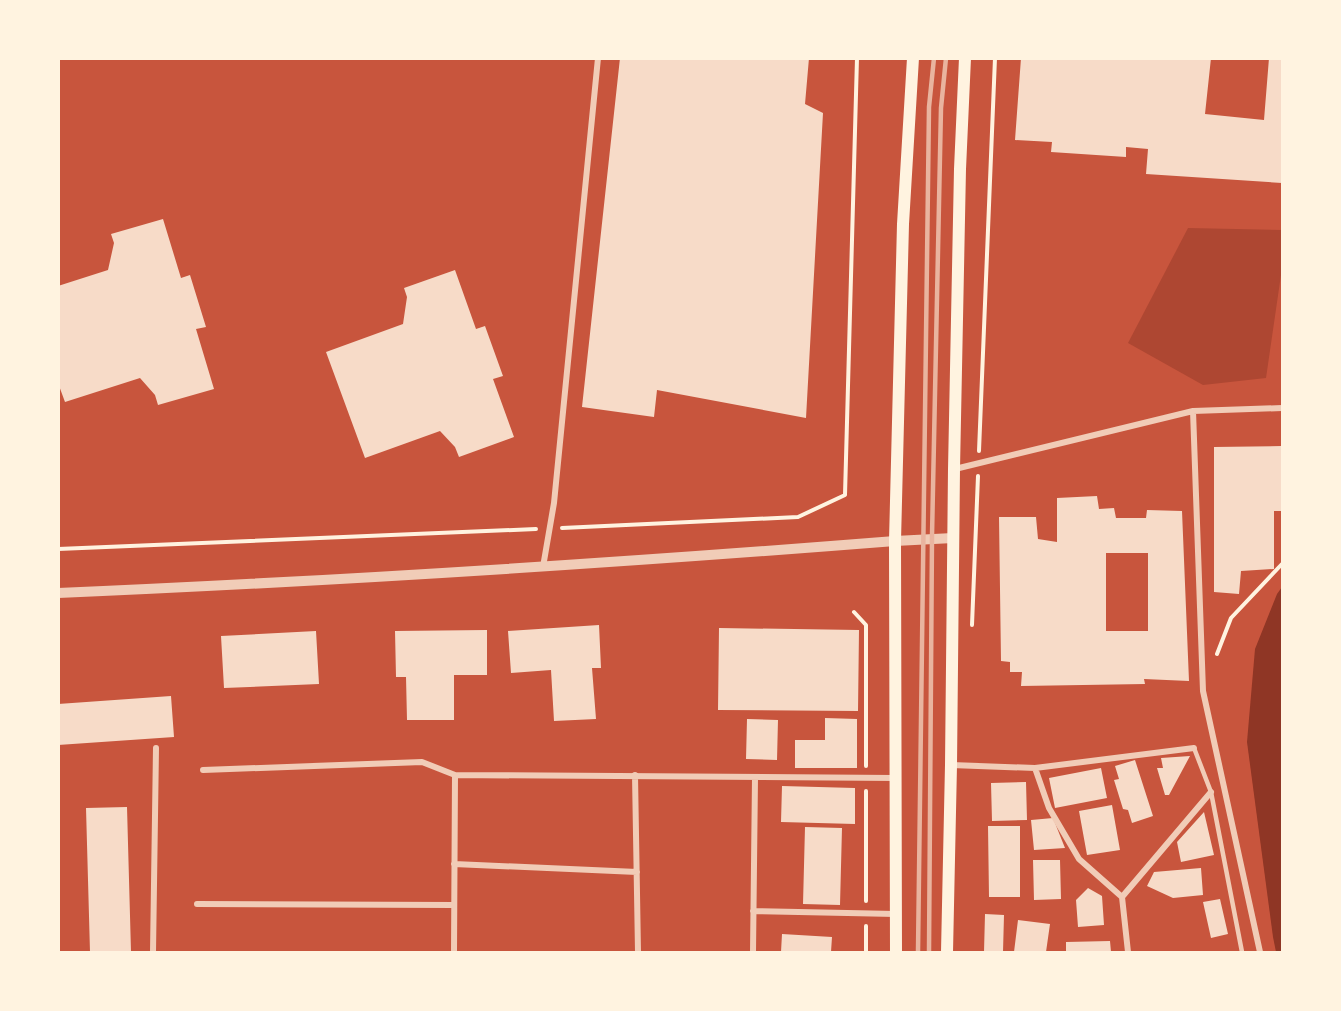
<svg xmlns="http://www.w3.org/2000/svg" width="1341" height="1011" font-family="Montserrat,sans-serif">
<style>
.green{fill:#ae4732}
.water{fill:#8f3625}
.building{fill:#f7dbc8;fill-rule:evenodd}
.lines{fill:none;stroke-linecap:round;stroke-linejoin:round}
.path{stroke:#fff3e0;stroke-width:4}
.service{stroke:#f1ccb7;stroke-width:4.5}
.minor{stroke:#f1ccb7;stroke-width:6}
.tertiary{stroke:#f1ccb7;stroke-width:10}
.secondary{stroke:#fff3e0;stroke-width:12}
.rail{stroke:#e9b49f;stroke-width:4.5}
</style>
<rect width="100%" height="100%" fill="#c8553d"/>
<path class="green" d="M1188,228L1282,230V268L1266,378L1203,385L1128,343Z"/>
<path class="water" d="M1282,587V952H1276L1273,937L1247,742L1255,649L1277,594Z"/>
<path class="building" d="M620,58H809L805,104L823,113L806,418L657,390L654,417L582,407Z
M1021,58H1211L1205,114L1264,120L1269,58H1282V183L1146,174L1148,149L1126,147V157L1051,152L1052,142L1015,140Z
M163,219L181,278L190,275L206,327L196,329L214,389L158,405L155,395L140,378L65,402L58,383V286L108,270L114,243L111,234Z
M455,270L476,329L485,326L503,376L493,379L514,437L459,457L455,447L440,431L365,458L326,352L403,324L407,297L404,288Z
M1282,446V511H1274V569L1241,571L1239,594L1214,592V447Z
M1097,496L1099,509L1114,508L1116,518H1146L1147,510L1182,511L1189,681L1144,679L1145,684L1021,686L1022,672H1010V662L1001,661L999,517H1036L1038,539L1057,542V498ZM1106,553H1148V631H1106Z
M599,625L601,668H592L596,719L554,721L551,670L511,673L508,631Z
M719,628L859,630L858,711L718,710Z
M487,630V675H454V720H407L406,677H396L395,631Z
M316,631L319,684L224,688L221,636Z
M171,696L174,737L58,745V704Z
M825,718L857,719V768H795V740H825Z
M747,719L778,720L777,760L746,759Z
M1190,756L1169,795H1165L1157,768H1163L1161,758Z
M1135,760L1153,816L1132,823L1128,810L1123,809L1114,780L1119,779L1115,766Z
M1101,768L1107,798L1055,808L1049,778Z
M1026,782L1027,820L992,821L991,783Z
M782,786L855,788V824L781,822Z
M1112,805L1120,850L1087,855L1079,811Z
M127,807L131,952H90L86,808Z
M1204,812L1214,855L1181,862L1177,842Z
M1053,818L1065,848L1034,850L1031,820Z
M988,826H1020V897H989Z
M805,827L842,828L840,905L803,904Z
M1033,860H1060L1061,899L1034,900Z
M1201,868L1203,895L1173,898L1147,886L1154,872Z
M1088,888L1102,896L1104,925L1078,927L1076,900Z
M1220,899L1228,934L1211,938L1203,902Z
M985,914L1004,915L1003,952H984Z
M1018,920L1050,924L1046,952H1014Z
M782,934L832,937L831,952H781Z
M1110,941L1111,952H1066V942Z"/>
<g class="lines">
<path class="path" d="M979,451L995,58
M562,528L798,517L845,495L857,58
M58,549L536,529
M854,612L866,625V766
M972,625L978,476
M1217,654L1231,618L1282,564
M866,791V901
M866,926V952"/>
<path class="service" d="M1194,748L1211,792L1242,952"/>
<path class="minor" d="M955,469L1193,411
M543,567L554,503L598,58
M951,765L1035,768L1049,808L1079,859L1122,897L1128,952
M1035,768L1194,748
M203,770L422,762L455,775L895,778
M635,775L638,952
M454,864L637,872
M1122,897L1211,792
M197,904L454,905
M753,911L896,914
M153,952L156,748
M454,952L455,775
M753,952L755,778
M1260,952L1203,691L1193,411L1282,408"/>
<path class="tertiary" d="M58,593C338,581 617,563 895,541L953,538"/>
<path class="secondary" d="M896,952L895,541L903,224L913,58
M947,952L951,765L954,469L960,169L965,58"/>
<path class="rail" d="M918,952L929,107L934,58
M929,952L932,536L941,108L946,58"/>
</g>
<rect width="1341" height="1011" fill="none" stroke="#fff3e0" stroke-width="120"/>
</svg>
